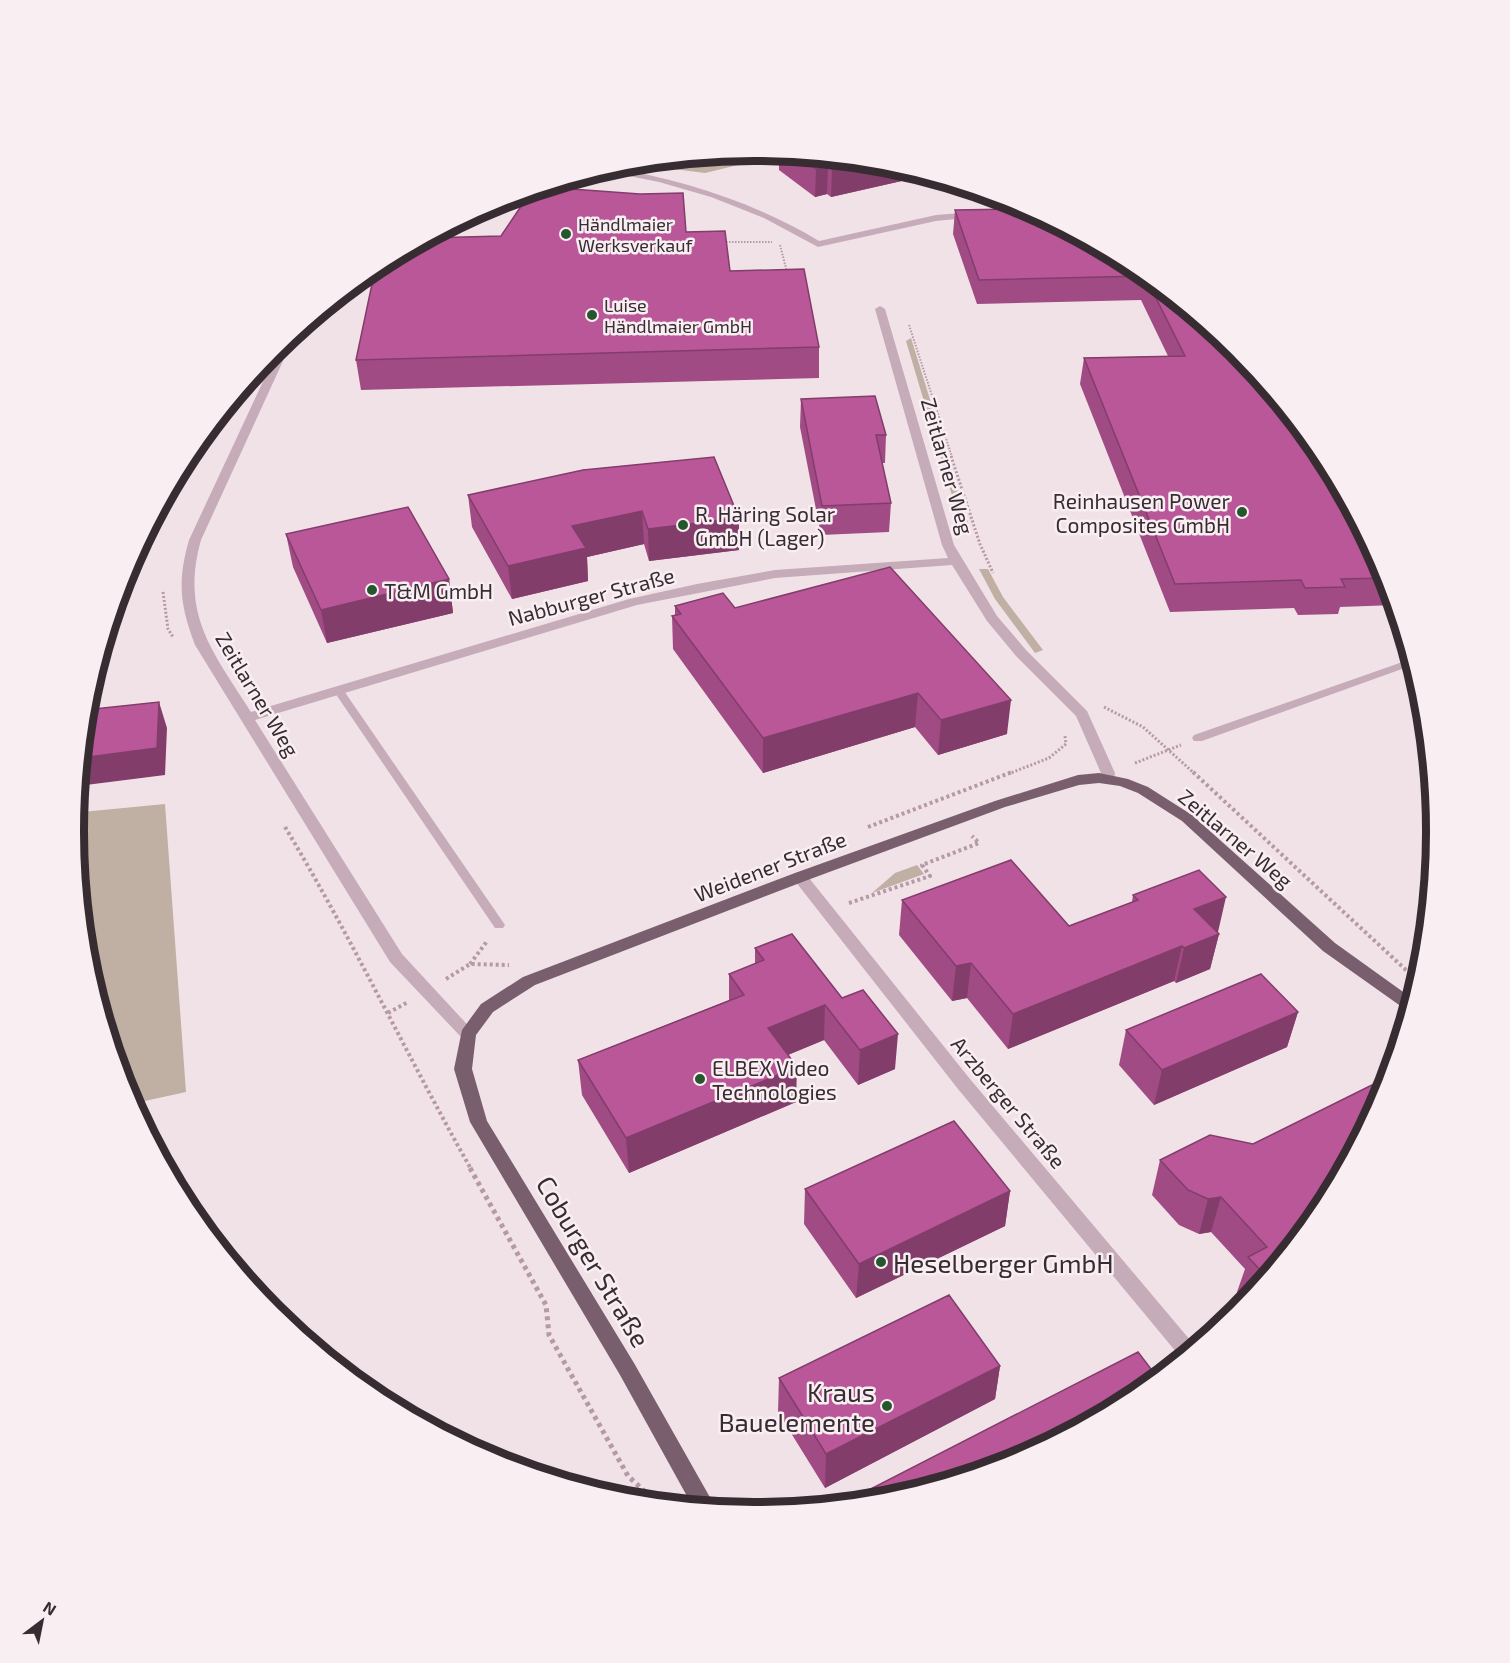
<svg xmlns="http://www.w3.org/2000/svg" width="1510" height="1663" font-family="'Exo 2',sans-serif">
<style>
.green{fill:#c0afa3}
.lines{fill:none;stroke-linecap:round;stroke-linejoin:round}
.path-far3{stroke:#b599a6;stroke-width:2;stroke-dasharray:1.5 1.5;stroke-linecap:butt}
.path-far2{stroke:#b599a6;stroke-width:3;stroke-dasharray:2 2;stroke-linecap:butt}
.path-far1{stroke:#b599a6;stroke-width:4;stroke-dasharray:3 3;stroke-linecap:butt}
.path{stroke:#b599a6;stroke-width:5;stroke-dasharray:4 4;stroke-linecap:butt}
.lane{fill:#c6acb8;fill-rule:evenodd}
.street{fill:#c6acb8;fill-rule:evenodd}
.primary{fill:#795f6e;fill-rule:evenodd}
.wall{fill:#a04b84}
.shaded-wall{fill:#823d6b}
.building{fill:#ba5799;stroke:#823d6b;stroke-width:1.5}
.poi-dot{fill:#25562d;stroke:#f9eef2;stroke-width:2}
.labels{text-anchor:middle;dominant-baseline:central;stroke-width:5;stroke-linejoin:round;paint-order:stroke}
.far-poi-label{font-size:18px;fill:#382c33;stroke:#f9eef2;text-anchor:start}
.street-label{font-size:21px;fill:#382c33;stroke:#f9eef2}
.poi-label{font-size:21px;fill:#382c33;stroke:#f9eef2;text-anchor:start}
.near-street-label{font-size:26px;fill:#382c33;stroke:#f9eef2}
.near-poi-label{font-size:26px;fill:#382c33;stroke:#f9eef2;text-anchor:start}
.rim{fill:none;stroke:#382c33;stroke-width:8}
</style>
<rect width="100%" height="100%" fill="#f1e2e8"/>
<path class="green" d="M755,150L788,153L705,173L626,163Z
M911,338L971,532V533L962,529L906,341Z
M979,569H988L1003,597L1043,650L1035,653L995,599Z
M165,804L186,1092L131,1104L125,1092L87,964L74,832L76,809L82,812Z
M917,865L924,874L872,893L895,873Z"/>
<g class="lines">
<path class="path-far3" d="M723,242H772
M780,245L787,272
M909,325L952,457"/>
<path class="path-far2" d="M951,456L980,544L993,573
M163,592L168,629L173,637
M1104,707L1143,727L1195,774
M1135,763L1181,745
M1008,774L1049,758L1066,744L1065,736"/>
<path class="path-far1" d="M1193,772L1406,970L1419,978
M285,827C352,938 407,1056 471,1169
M868,827L1012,772
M849,903L930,876L922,865L979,843L972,836
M470,964L488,940
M446,979L470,964L509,965
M388,1013L408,1002"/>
<path class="path" d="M470,1168L546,1305L549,1335L628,1476L657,1503"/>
<path class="lane" d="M1411,659L1413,665L1202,741H1194L1192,738L1194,735Z
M338,687L342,688L503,922L505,925L503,928H495L333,690Z"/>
<path class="street" d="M608,167C684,180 754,202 819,241L936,215L1026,208L1034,211L936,221L818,247L764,218L711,197L659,182L599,170Z
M880,306L885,309L954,545L997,616L1026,650L1087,711L1115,773L1114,779L1107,784L1102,782L1101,773L1076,716L1016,656L987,621L952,565L775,578L637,605L255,720L402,954L476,1034L474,1038H462L390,962L195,645C180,605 177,582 189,540L281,343L292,334L294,337L201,540C180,615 213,652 251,712L629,599L697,584L775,570L948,558L942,545L875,309Z
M800,872L805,873L970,1079L1196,1347L1182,1359L958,1089L795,881L792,877L795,873Z"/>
<path class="primary" d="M1099,773L1128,779L1148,787L1192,815L1335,943L1413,999L1409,1012L1323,951L1182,821L1138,793L1120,786L1099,783L1079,785L1005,807L805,881L535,985L493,1012L476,1035L472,1069L487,1121L634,1363L716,1508L693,1507L620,1375L470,1122L454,1069L462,1030L481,1004L523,977L795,873L995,801L1078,775Z"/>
</g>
<path class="wall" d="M779,152L888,163L922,173L906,177V180L831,197L827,194L815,197L779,170Z
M955,210L1018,216L1134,265L1237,350L1385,571L1395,605L1340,607L1338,614L1298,615L1294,608L1170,612L1080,384L1084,358L1168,356L1141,300L977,304L953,234Z
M686,232L819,347V378L361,390L356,360Z
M801,399L886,435L885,463H882L891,503L889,532L821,535L800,427Z
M468,495L739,518V550L649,561L644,544L587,557L588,581L512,599L472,527Z
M286,534L449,579L453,613L327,643L293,567Z
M675,606L735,608L1007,734L938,755L915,727L763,773L673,649L672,616L675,615Z
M1133,895L1218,932L1219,934L1210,969L1176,983L1174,981L1008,1049L967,998L952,1001L899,935L902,900L1069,926L1132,902Z
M792,934L895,1069L858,1085L824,1040L788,1055L796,1102L629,1173L582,1095L578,1060L729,1000V974L755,964V948Z
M1298,1012L1287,1047L1154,1105L1119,1065L1126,1030Z
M1160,1160L1321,1210L1247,1302L1237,1292L1245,1269L1211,1232L1199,1234L1179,1225L1152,1195Z
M805,1189L1010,1191L1005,1226L856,1298L804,1224Z
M1000,1366L995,1399L825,1488L778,1412L779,1378Z"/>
<path class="shaded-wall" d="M868,161L888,163L922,173L906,177V180L831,197L832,169Z
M828,166L827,194L815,197L816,169Z
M642,511L644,544L587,557L588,581L512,599L508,566L572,526Z
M739,518V550L649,561L648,529Z
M449,579L453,613L327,643L321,610Z
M918,693L915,727L763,773V738Z
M1011,700L1007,734L938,755L941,720Z
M159,702L167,728L165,775L78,786L81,758Z
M1226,897L1218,932L1186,944L1194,909Z
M1219,934L1210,969L1176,983L1184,948Z
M1182,946L1174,981L1008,1049L1013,1014Z
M971,963L967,998L952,1001L956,966Z
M825,1005L824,1040L768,1063V1028Z
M1298,1012L1287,1047L1154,1105L1162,1070Z
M898,1034L895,1069L858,1085L860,1050Z
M797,1067L796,1102L629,1173L626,1138Z
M1010,1191L1005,1226L856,1298L859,1264Z
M1221,1197L1211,1232L1199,1234L1208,1199Z
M1000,1366L995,1399L825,1488L826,1454Z"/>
<path class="building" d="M795,154L868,161L832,169L828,166L816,169Z
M544,187L640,194L683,193L686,232L725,231L730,271L804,269L819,347L356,360L376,265L426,238L501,236L532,190Z
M1015,209L1018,216H1042L1134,265L1237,350L1322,453L1385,571L1387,578L1341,579L1345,587L1305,588L1301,580L1175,584L1084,358L1185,356L1145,276L979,280L955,210Z
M875,396L886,435H876L891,503L822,506L801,399Z
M714,457L739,518L648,529L642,511L572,526L586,548L508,566L468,495L583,470Z
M408,507L449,579L321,610L286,534Z
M890,567L1011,700L941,720L918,693L763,738L672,616L681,614L675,606L723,593L735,608Z
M159,702L157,748L81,758L85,710Z
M1011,860L1069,926L1138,900L1133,895L1199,870L1226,897L1194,909L1219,934L1184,948L1182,946L1013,1014L971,963L956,966L902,900Z
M792,934L842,998L863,990L898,1034L860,1050L825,1005L768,1028L797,1067L626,1138L578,1060L744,995L729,974L764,960L755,948Z
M1261,974L1298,1012L1162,1070L1126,1030Z
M1372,1085L1383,1096L1321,1210L1267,1277L1248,1257L1267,1247L1221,1197L1208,1199L1188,1190L1160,1160L1210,1135L1253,1144Z
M954,1121L1010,1191L859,1264L805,1189Z
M949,1295L1000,1366L826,1454L779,1378Z
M1138,1352L1158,1378L1133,1398L1015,1461L888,1500L853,1503L851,1499Z"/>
<g class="poi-dot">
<circle cx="566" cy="234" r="6"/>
<circle cx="592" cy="315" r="6"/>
<circle cx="1242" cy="512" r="6"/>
<circle cx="683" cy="525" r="6"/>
<circle cx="372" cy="590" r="6"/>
<circle cx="700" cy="1079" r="6"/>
<circle cx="881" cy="1262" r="6"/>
<circle cx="887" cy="1406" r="6"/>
</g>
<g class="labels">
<g class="far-poi-label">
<text x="578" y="224">Händlmaier<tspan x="578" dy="21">Werksverkauf</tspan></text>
<text x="604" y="305">Luise<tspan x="604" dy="21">Händlmaier GmbH</tspan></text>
</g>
<g class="street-label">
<text transform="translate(948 466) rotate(74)">Zeitlarner Weg</text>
<text transform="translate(591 596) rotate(-15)">Nabburger Straße</text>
<text transform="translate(258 694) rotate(59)">Zeitlarner Weg</text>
<text transform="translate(1236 838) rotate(40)">Zeitlarner Weg</text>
<text transform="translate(770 866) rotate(-21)">Weidener Straße</text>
<text transform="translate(1009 1102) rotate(50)">Arzberger Straße</text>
</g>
<g class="poi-label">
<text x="1230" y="500" text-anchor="end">Reinhausen Power<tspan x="1230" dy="24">Composites GmbH</tspan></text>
<text x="695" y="513">R. Häring Solar<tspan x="695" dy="24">GmbH (Lager)</tspan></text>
<text x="384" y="590">T&amp;M GmbH</text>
<text x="712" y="1067">ELBEX Video<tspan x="712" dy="24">Technologies</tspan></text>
</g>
<g class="near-street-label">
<text transform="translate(594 1261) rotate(59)">Coburger Straße</text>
</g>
<g class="near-poi-label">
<text x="893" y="1262">Heselberger GmbH</text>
<text x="875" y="1391" text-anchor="end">Kraus<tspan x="875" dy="30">Bauelemente</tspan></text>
</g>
</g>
<path d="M0 0H1510V1663H0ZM754 161H756A670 670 0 0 1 1426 831V832A670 670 0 0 1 756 1502H754A670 670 0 0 1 84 832V831A670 670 0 0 1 754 161Z" fill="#f9eef2" fill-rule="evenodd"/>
<path class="rim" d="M754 161H756A670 670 0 0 1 1426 831V832A670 670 0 0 1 756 1502H754A670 670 0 0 1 84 832V831A670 670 0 0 1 754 161Z"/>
<g transform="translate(42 1621) rotate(32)" stroke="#f9eef2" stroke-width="4.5" paint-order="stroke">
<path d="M0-4.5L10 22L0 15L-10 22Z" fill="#382c33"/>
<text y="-9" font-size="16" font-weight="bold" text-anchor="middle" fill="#382c33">N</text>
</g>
</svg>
